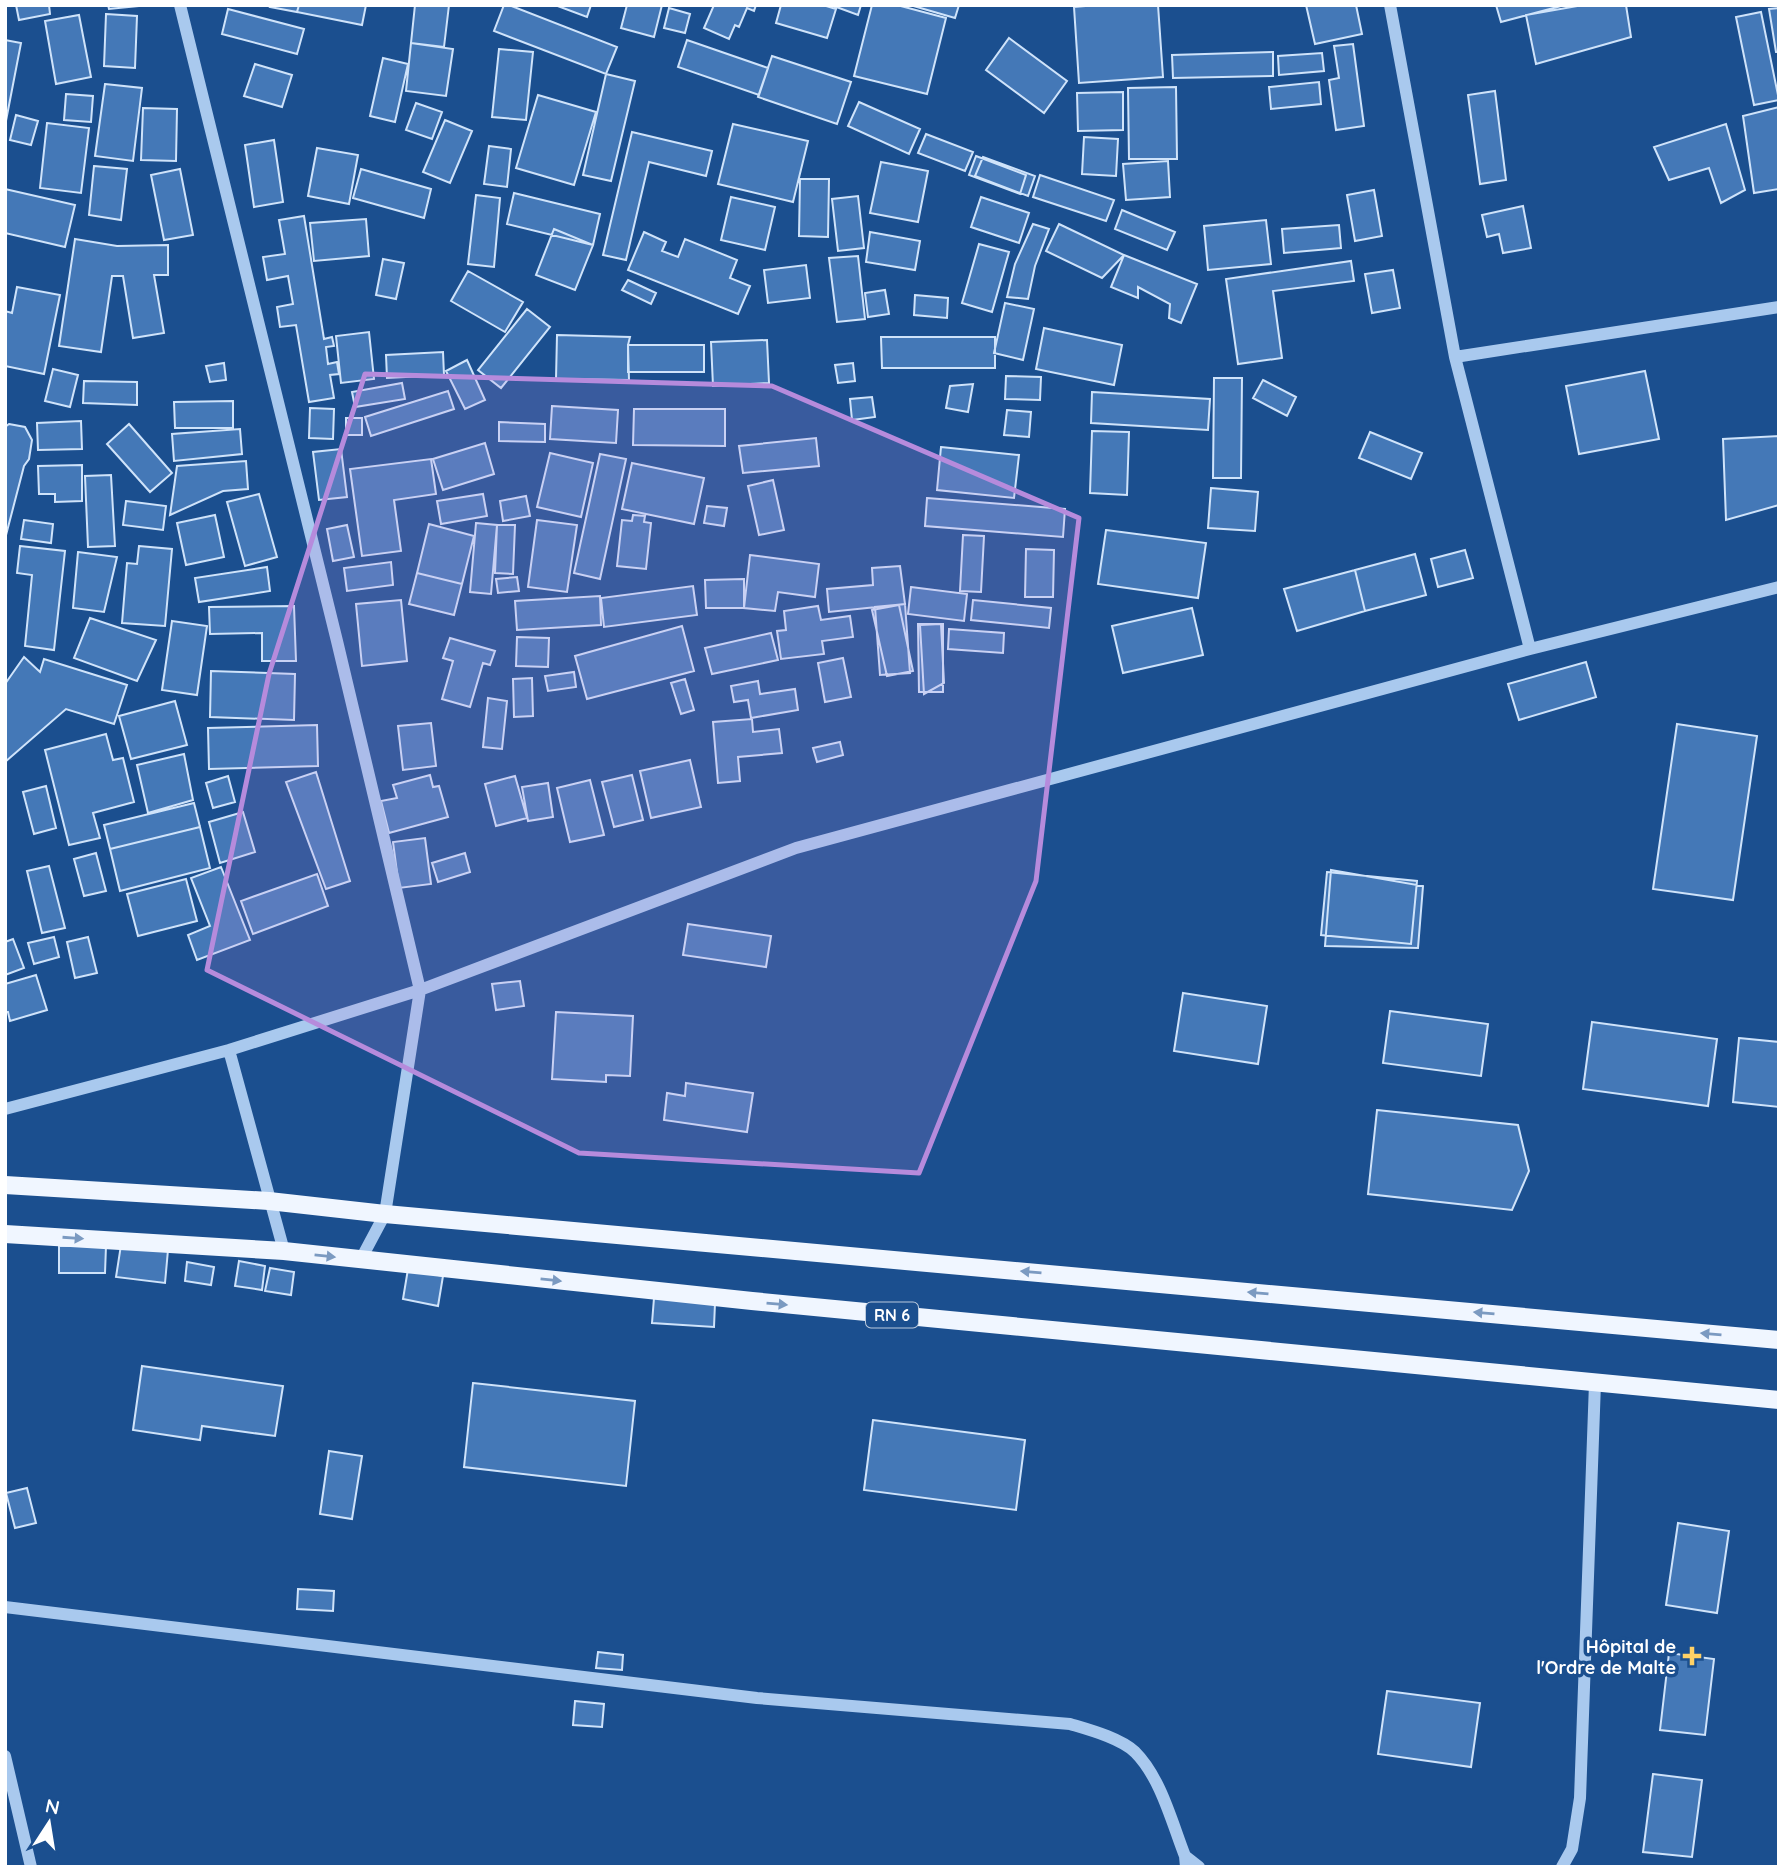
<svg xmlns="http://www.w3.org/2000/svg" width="1784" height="1872" font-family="Quicksand,sans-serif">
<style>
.building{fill:#4478b7;stroke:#cfe3fa;stroke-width:2}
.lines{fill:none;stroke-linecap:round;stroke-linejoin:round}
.minor{stroke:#a9c9ee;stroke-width:12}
.major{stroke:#f0f6ff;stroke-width:18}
.oneway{fill:#7b9ac1}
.marked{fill:#b68bdc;fill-opacity:0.2;stroke:#b68bdc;stroke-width:5;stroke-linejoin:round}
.poi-dot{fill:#ffd166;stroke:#1b4f8f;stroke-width:2.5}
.labels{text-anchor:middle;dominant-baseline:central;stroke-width:7;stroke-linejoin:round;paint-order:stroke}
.shield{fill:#1b4f8f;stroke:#bbcadd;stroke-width:2}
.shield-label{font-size:16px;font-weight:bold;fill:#fff}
.poi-label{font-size:18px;font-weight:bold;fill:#fff;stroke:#1b4f8f;text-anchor:end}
</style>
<rect width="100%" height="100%" fill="#1b4f8f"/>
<path class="building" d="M16,5H49L50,14L19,20Z
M108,5H138V6L109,9Z
M271,5H299L297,12L270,7Z
M299,5H366L362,25L297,12Z
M415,5H449L444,47L411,43Z
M504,5H509L617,47L606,74L494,31Z
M555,5H591L587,17Z
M627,5H662L654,37L621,28Z
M714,5H756L754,11L747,8L739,27L735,25L729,39L704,28Z
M781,5H823L836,9L827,38L776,23Z
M831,5H861L858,15Z
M872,5H897L946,18L927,94L854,76Z
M910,5H959L955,18Z
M1097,5H1158L1163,77L1079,83L1074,7Z
M1306,5H1356L1362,34L1315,44Z
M1496,5H1565L1501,22Z
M1583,5H1626L1631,37L1536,64L1526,15Z
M669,8L690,14L685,33L664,28Z
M1779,8V52H1776L1769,9Z
M228,9L304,29L297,54L222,34Z
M1761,12L1779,100L1754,105L1736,17Z
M106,14L137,16L135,68L104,66Z
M79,15L91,77L56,84L45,21Z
M1009,38L1067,81L1044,113L986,70Z
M5,40L21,43L5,126Z
M687,40L768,68L759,95L678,67Z
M411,43L453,49L446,96L406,91Z
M1353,44L1364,126L1336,130L1329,80L1339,78L1334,46Z
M499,49L533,52L526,120L492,117Z
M1273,52V76L1173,78L1172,55Z
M1322,53L1324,71L1279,75L1278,56Z
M772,56L851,82L837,124L758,97Z
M383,58L408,64L395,122L370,116Z
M255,64L292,75L282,107L244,96Z
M606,74L635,81L611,181L583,175Z
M1319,82L1321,104L1271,109L1269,87Z
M105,84L142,88L133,161L95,156Z
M1176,87L1177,159H1129L1128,88Z
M1495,91L1506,180L1480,184L1468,95Z
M1123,92V130L1078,131L1077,93Z
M66,94L93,96L91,122L64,120Z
M538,95L596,112L574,185L516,168Z
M859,102L920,129L909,154L848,126Z
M416,103L442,112L432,139L406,130Z
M1779,107V189L1754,193L1743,116Z
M143,108L177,109L176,161L141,160Z
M16,115L38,121L31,145L10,140Z
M445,120L472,131L450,183L423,172Z
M47,123L89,128L81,193L40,188Z
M733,124L808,141L793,202L718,184Z
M1726,124L1745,190L1721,203L1709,168L1669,180L1654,147Z
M632,132L712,151L706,176L649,162L626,260L603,255Z
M926,134L973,152L965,171L918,153Z
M1084,137L1118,139L1116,176L1082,174Z
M274,140L283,202L254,207L245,145Z
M489,146L511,149L507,187L484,184Z
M317,148L358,155L349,204L308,196Z
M976,156L1026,175L1020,194L969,175Z
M983,157L1035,176L1028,196L975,176Z
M1168,161L1170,197L1126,200L1123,164Z
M881,162L928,171L918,222L870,213Z
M94,166L127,169L121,220L89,215Z
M180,169L193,235L164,240L151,175Z
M361,169L431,189L424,218L353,198Z
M1040,175L1114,200L1106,221L1033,197Z
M800,179H829L828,237L799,236Z
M5,189L75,205L65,247L5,233Z
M1374,190L1382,236L1355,241L1347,195Z
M514,193L600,214L593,245L507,224Z
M476,195L500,198L494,267L468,264Z
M858,196L864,248L838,251L832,199Z
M731,197L775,207L765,250L721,240Z
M981,197L1029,213L1019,243L971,227Z
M1523,206L1531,248L1503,253L1499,234L1487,237L1482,215Z
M1122,210L1175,232L1167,250L1115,229Z
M304,216L324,339L332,337L334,346L326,347L328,364L337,362L339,374L330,375L334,398L309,402L296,325L280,327L277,307L293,304L288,276L267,280L263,257L285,254L279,220Z
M366,219L369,256L314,261L310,223Z
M1266,220L1271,264L1208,270L1204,226Z
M1033,224L1049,229L1035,266L1028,299L1007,297L1015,264Z
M1059,224L1124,255L1102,278L1046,251Z
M1339,225L1341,248L1284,253L1282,229Z
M554,229L593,245L575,290L536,275Z
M644,232L666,242L662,251L678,257L685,239L737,260L730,278L750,286L738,314L628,270Z
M870,232L920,241L915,270L866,262Z
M75,239L117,246L168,245V275H154L164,333L133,338L123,276H112L101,352L59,346Z
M979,244L1009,252L992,312L962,303Z
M1124,255L1197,284L1181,323L1169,318L1170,304L1138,287V298L1111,287Z
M858,256L865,319L837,322L829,258Z
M383,259L404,263L396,299L376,295Z
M1351,261L1354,281L1273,291L1282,358L1238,364L1226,279Z
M806,265L810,298L768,303L764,270Z
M1393,270L1400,308L1372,313L1365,274Z
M468,271L523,302L505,332L451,301Z
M628,280L656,293L651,304L622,290Z
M17,287L60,295L44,374L5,366V311L12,313Z
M885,290L889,314L868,317L865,293Z
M915,295L948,298L947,318L914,315Z
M1005,303L1034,309L1023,360L994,353Z
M527,309L550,327L501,388L478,370Z
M1044,328L1122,345L1114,385L1036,369Z
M369,332L374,379L341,383L336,336Z
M557,335L630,337L628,345L629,380L556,379Z
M881,337H995V368H882Z
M767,340L769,383L713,386L711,342Z
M628,345H704V372H628Z
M443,352L444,375L387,378L386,355Z
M467,360L485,400L465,409L446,371Z
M224,363L226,380L210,382L206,366Z
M853,363L855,381L838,383L835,365Z
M53,369L78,375L70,407L45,401Z
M1645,371L1659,439L1579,454L1566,386Z
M1006,376L1041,377L1040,400L1005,399Z
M1214,378H1242L1241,478H1213Z
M1263,380L1296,397L1287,416L1253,398Z
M84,381L137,382V405L83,403Z
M402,383L405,399L355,407L352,392Z
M973,384L968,412L946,408L950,386Z
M448,391L454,409L371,436L365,417Z
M1092,392L1210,399L1208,430L1091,423Z
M872,397L875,417L852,420L850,399Z
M233,401V428H175L174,402Z
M552,406L618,410L616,443L550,439Z
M310,408L334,409L333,439L309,438Z
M634,409H725V446L633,445Z
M1007,410L1031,412L1029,437L1004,435Z
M346,418H362V435H346Z
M81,421L82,449L38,450L37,423Z
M499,422L545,424V442L499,441Z
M9,424L25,427L32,440L29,459L24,466L5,539V427Z
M129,424L172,473L150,492L107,444Z
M240,429L242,454L174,461L172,434Z
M1092,431L1129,432L1127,495L1090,493Z
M1370,432L1422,453L1411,479L1359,458Z
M1779,436V505L1726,520L1723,439Z
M816,438L819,466L743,473L739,446Z
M485,443L494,474L443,490L433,459Z
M941,447L1019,455L1014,498L937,490Z
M341,449L347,497L319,500L313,452Z
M550,453L593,463L581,517L537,507Z
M600,454L626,459L600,579L574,573Z
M431,459L436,494L394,500L401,551L362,556L350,469Z
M246,461L248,489L223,491L170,515L177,466Z
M632,463L704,478L694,524L622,509Z
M82,465V501L55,502V494H39L38,466Z
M111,475L115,546L88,547L85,476Z
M773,480L784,530L759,535L748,486Z
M1211,488L1258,492L1255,531L1208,528Z
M259,494L277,557L245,566L227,502Z
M483,494L487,516L441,524L437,501Z
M526,496L530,516L503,521L500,501Z
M927,498L1065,509L1063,537L925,526Z
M126,501L166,506L163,530L123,525Z
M707,506L727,508L724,526L704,523Z
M215,515L224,557L186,565L177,523Z
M633,515L645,516L644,522L651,523L646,569L617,566L622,520L632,521Z
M24,520L53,524L51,543L21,539Z
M537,520L577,525L567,592L528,587Z
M476,523L497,525L491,594L470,592Z
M429,524L474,536L462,584L417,573Z
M347,525L354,557L333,561L327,529Z
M497,525H515L513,574L495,573Z
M1106,530L1206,543L1198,598L1098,584Z
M963,535L984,536L981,592L960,591Z
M20,546L65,551L54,650L25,646L32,575L17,573Z
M139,546L172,549L165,626L122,623L127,563L137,564Z
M1026,549L1054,550L1053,597H1025Z
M1465,550L1473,578L1438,587L1431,559Z
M78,552L117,557L104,612L73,608Z
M1415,554L1426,595L1365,611L1355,570Z
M750,555L819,564L815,597L778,592L775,611L744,608Z
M391,562L393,585L347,591L344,568Z
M900,566L905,604L829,612L827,589L873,585L872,568Z
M267,567L270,591L199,602L195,578Z
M1355,570L1365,611L1297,631L1284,589Z
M417,573L462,584L454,615L409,604Z
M517,577L519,591L498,593L496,579Z
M744,579V608H706L705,580Z
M693,586L697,615L604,627L601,598Z
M911,587L967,594L964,621L908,614Z
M600,596L601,625L517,630L515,601Z
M401,600L407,661L362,666L356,604Z
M973,600L1051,608L1049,628L971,620Z
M905,604L910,673L880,675L875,607Z
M899,605L913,671L887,676L872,610Z
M294,606L296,661H262V633L210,634L209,607Z
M818,606L821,620L850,616L853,637L822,641L824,654L781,659L777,631L786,630L784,611Z
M1192,608L1203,655L1123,673L1112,626Z
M90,618L156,640L137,681L74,658Z
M172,621L207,626L197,695L162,690Z
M918,624H943V692H919Z
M941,624L944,683L924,694L920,625Z
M682,626L694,671L587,699L575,656Z
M949,629L1004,633L1003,653L948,649Z
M771,633L778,660L712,674L705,648Z
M517,637L549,638L548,667L516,666Z
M450,638L495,651L490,665L483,663L470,707L442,699L453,661L443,658Z
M24,657L40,672L44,659L127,685L114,724L66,709L5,762V684Z
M843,658L851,697L825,702L818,663Z
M1586,662L1596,697L1519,720L1508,684Z
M211,671L295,674L294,720L210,717Z
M574,672L576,687L548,691L545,676Z
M532,678L533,716L514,717L513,679Z
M685,679L694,710L681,714L671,683Z
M758,681L760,694L795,689L798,710L751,718L748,700L734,702L731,686Z
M488,698L507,701L502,749L483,747Z
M175,701L187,745L131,759L119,716Z
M752,719L753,732L779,729L782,753L738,757L740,781L718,783L713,722Z
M431,723L436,766L403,770L398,726Z
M1677,724L1757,736L1733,900L1653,889Z
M317,725L318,766L209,769L208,728Z
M106,734L113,760L123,758L134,802L93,813L100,838L69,845L45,750Z
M840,742L843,755L817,762L813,748Z
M184,754L193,800L148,813L137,765Z
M690,760L701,807L651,818L640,771Z
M316,772L350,881L326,889L286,782Z
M430,775L433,787L439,786L448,817L389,833L381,801L397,798L393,785Z
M632,775L643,820L614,827L602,782Z
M228,776L235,802L213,808L206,783Z
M515,776L527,818L496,826L485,784Z
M590,780L604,835L570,842L557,788Z
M548,783L553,817L528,821L522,787Z
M46,786L56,828L34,834L23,792Z
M194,803L200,827L110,849L104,825Z
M243,812L255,852L220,863L209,822Z
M200,827L210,868L120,891L110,849Z
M425,838L431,884L399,888L393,842Z
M96,853L106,891L84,896L74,859Z
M465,853L470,872L438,882L432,863Z
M49,866L65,928L42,933L27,871Z
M221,867L250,940L197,960L188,935L210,926L191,878Z
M1331,870L1423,886L1418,948L1325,946Z
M1327,872L1417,881L1411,944L1321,935Z
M317,874L328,906L253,934L241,901Z
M186,879L197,921L138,936L127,894Z
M688,924L771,936L766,967L683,955Z
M54,937L59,957L34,964L28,943Z
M88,937L97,973L75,978L67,942Z
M13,939L24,968L5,975V942Z
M36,975L47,1010L10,1021L8,1012H5V984Z
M520,981L524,1006L496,1010L492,984Z
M1183,993L1267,1006L1258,1064L1174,1051Z
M1390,1011L1488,1024L1481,1076L1383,1063Z
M556,1012L633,1016L630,1076L606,1075V1082L552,1079Z
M1592,1022L1717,1039L1708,1106L1583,1089Z
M1739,1038L1779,1042V1107L1733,1102Z
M686,1083L753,1093L747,1132L664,1120L667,1093L685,1096Z
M1377,1110L1518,1125L1529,1171L1512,1210L1368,1194Z
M121,1245L168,1250L165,1283L116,1277Z
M59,1246H106L105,1273H59Z
M239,1261L265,1266L262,1290L235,1286Z
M187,1262L214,1267L211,1285L185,1281Z
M270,1268L294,1272L291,1295L265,1291Z
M408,1269L443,1276L438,1306L403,1299Z
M654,1298L715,1303L714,1327L652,1323Z
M142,1366L283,1386L275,1436L202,1426L200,1440L133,1430Z
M473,1383L635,1401L626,1486L464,1467Z
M873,1420L1025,1440L1016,1510L864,1490Z
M329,1451L362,1456L352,1519L320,1514Z
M27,1488L36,1523L15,1528L6,1493Z
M1678,1523L1729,1531L1717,1613L1666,1605Z
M298,1589L334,1591L333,1611L297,1609Z
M598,1652L623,1655L622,1670L596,1668Z
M1669,1653L1714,1659L1705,1735L1660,1730Z
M1387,1691L1480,1703L1471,1767L1378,1754Z
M575,1701L604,1704L602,1727L573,1725Z
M1653,1774L1702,1780L1692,1857L1643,1852Z"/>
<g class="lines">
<path class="minor" d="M180,5L337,641L420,990L385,1214L361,1259
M1390,5L1455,357L1530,649
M1455,357L1779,307
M229,1050L284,1251
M5,1109L229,1050L420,990L796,848L1530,649L1779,587
M5,1607L757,1698L1070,1724C1090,1730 1120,1738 1135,1752C1161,1778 1172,1823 1185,1856L1186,1867
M5,1756L31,1867
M1185,1856L1199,1867
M1562,1867L1572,1849L1580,1798L1595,1383"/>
<path class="major" d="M5,1185L269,1201L385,1214L1779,1340
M5,1234L284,1251L752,1301L1779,1400"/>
</g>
<defs><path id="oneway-solid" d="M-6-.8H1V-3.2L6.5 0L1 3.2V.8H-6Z" transform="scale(1.75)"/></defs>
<g class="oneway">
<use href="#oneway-solid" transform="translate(73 1238) rotate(4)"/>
<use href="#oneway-solid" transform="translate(325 1256) rotate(6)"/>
<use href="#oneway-solid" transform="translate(1031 1272) rotate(-175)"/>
<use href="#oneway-solid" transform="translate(551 1280) rotate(6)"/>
<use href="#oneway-solid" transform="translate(1258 1293) rotate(-175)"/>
<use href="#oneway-solid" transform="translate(777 1304) rotate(5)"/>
<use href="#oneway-solid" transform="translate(1484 1313) rotate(-175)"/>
<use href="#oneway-solid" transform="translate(1711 1334) rotate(-175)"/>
</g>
<path class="marked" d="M365,374L772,386L1079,518L1036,881L919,1173L579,1153L207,970L269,674Z"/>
<path class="poi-dot" d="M1688.5 1645.5h7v7h7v7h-7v7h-7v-7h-7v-7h7z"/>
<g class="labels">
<rect class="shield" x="866" y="1302.5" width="52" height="25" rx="5"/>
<g class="shield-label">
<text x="892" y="1315">RN 6</text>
</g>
<g class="poi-label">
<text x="1676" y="1646">Hôpital de<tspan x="1676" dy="21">l'Ordre de Malte</tspan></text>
</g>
</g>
<rect width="1784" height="1872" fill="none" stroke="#ffffff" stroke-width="14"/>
<g transform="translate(49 1823) rotate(12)" stroke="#1b4f8f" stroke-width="5" paint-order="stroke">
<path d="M0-5L12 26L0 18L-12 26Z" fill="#ffffff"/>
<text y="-10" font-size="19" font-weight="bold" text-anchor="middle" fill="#ffffff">N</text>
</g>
</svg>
